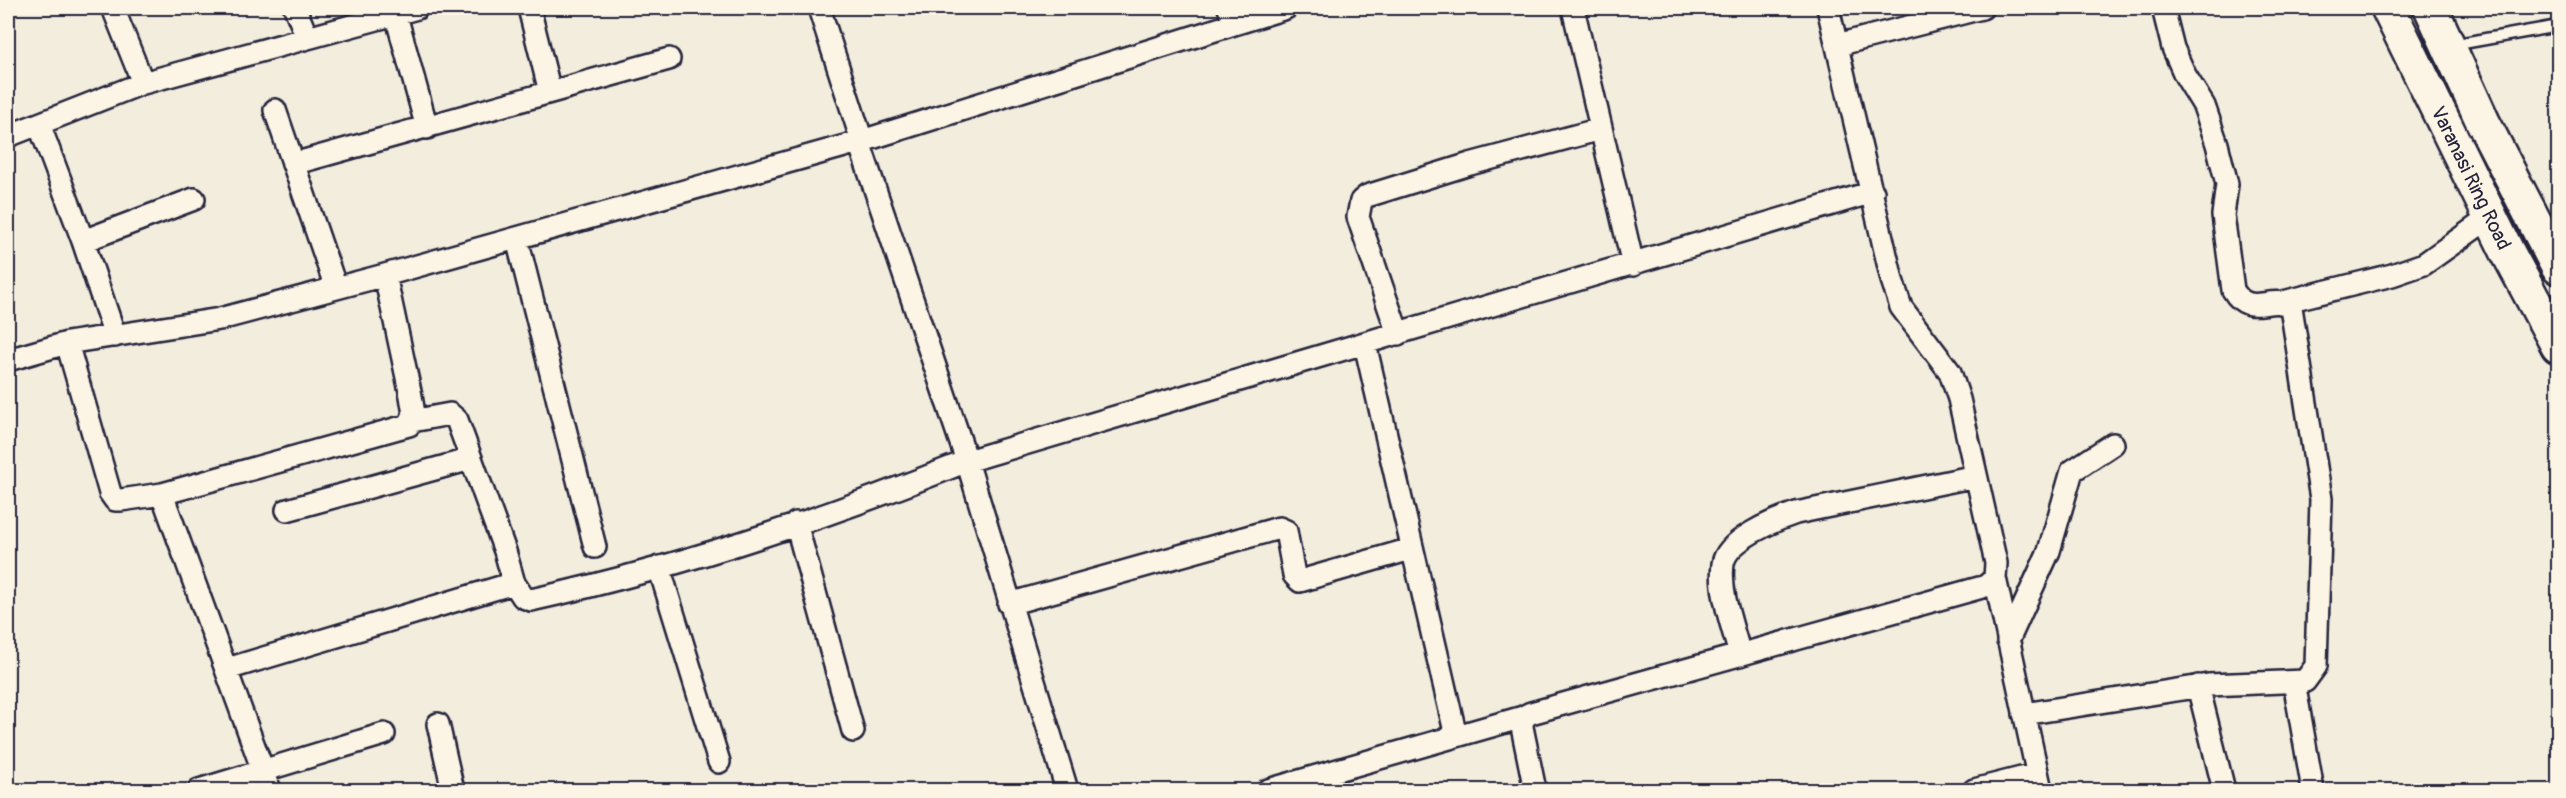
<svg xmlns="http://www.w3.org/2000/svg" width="2566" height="798" font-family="Pangolin,sans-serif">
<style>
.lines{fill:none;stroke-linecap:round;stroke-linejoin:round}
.service-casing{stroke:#22223b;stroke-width:15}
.minor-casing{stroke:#22223b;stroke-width:26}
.trunk-casing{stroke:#22223b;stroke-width:38}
.service{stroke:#fcf5e5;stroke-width:10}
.minor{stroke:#fcf5e5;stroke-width:21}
.trunk{stroke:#fcf5e5;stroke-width:33}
.labels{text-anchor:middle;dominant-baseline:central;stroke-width:5;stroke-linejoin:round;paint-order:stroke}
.street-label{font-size:20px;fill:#22223b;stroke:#fcf5e5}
</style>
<rect width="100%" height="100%" fill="#f3edde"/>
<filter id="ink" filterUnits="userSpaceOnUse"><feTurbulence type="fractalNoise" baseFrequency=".0167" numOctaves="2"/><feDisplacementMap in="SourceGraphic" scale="12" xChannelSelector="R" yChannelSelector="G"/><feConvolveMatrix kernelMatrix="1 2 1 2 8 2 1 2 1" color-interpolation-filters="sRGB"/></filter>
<g filter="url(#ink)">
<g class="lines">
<defs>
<path id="service" d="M2452,45L2558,26"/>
<path id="minor" d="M113,8L143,83
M295,8L307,37
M394,8L427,128
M529,8L550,92
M819,8L862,141
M1229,8L1234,24L1286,8
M1573,8L1633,265
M1837,45L1982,8
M275,110L336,288
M39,124L83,241L115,336
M8,136L143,83L417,8
M859,142L967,461L1067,790
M293,164L669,59
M517,239L595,547
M83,241L194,199
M2283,302L2392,275L2424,264L2490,217
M1398,334L1358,217L1361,201L1367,196L1470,164L1601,129
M67,343L110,493L115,500H121L162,494L409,425L414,414L411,396L385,275
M1365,344L1456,736
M8,360L67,343L220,319L385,275L859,142L1234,24
M412,421L450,414L457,420L505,551L514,583L523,597L531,600C680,567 826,518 967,461L1873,192
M162,494L270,790
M287,510L471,459
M796,523L853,731
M659,567L719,762
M1995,578L2041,790
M1009,604L1279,528L1286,531L1294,575L1300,581L1411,549
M2008,641L2049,551L2072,471L2113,444
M1740,655C1733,627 1719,593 1723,564C1726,540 1775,520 1796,513L1976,476
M227,669L514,583
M2294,682L2313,790
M2198,686L2224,790
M2024,714L2208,685L2305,681L2316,666L2321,499L2291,307C2270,293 2250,319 2233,290L2223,215L2227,184L2217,144L2204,106L2185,75L2173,48L2163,8
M438,724L453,790
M199,790L384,734
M1268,790L1523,717
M1535,790L1522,727L1523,717L1531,713L1986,586L1995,578L1996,563L1959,399L1950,372L1901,307L1892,280L1828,8
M1974,790L2037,774"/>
<path id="trunk" d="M2388,8L2507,251L2558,346
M2431,8L2483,122L2558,267"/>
</defs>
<use href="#service" class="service-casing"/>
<use href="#minor" class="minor-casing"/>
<use href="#trunk" class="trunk-casing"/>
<use href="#service" class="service"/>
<use href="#minor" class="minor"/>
<use href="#trunk" class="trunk"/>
</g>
</g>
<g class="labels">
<g class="street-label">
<text transform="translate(2471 178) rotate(64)">Varanasi Ring Road</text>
</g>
</g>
<rect width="2566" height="798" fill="none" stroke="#fcf5e5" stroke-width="30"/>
<rect x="15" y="15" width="2536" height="768" fill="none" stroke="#22223b" stroke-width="2" filter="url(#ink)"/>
</svg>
